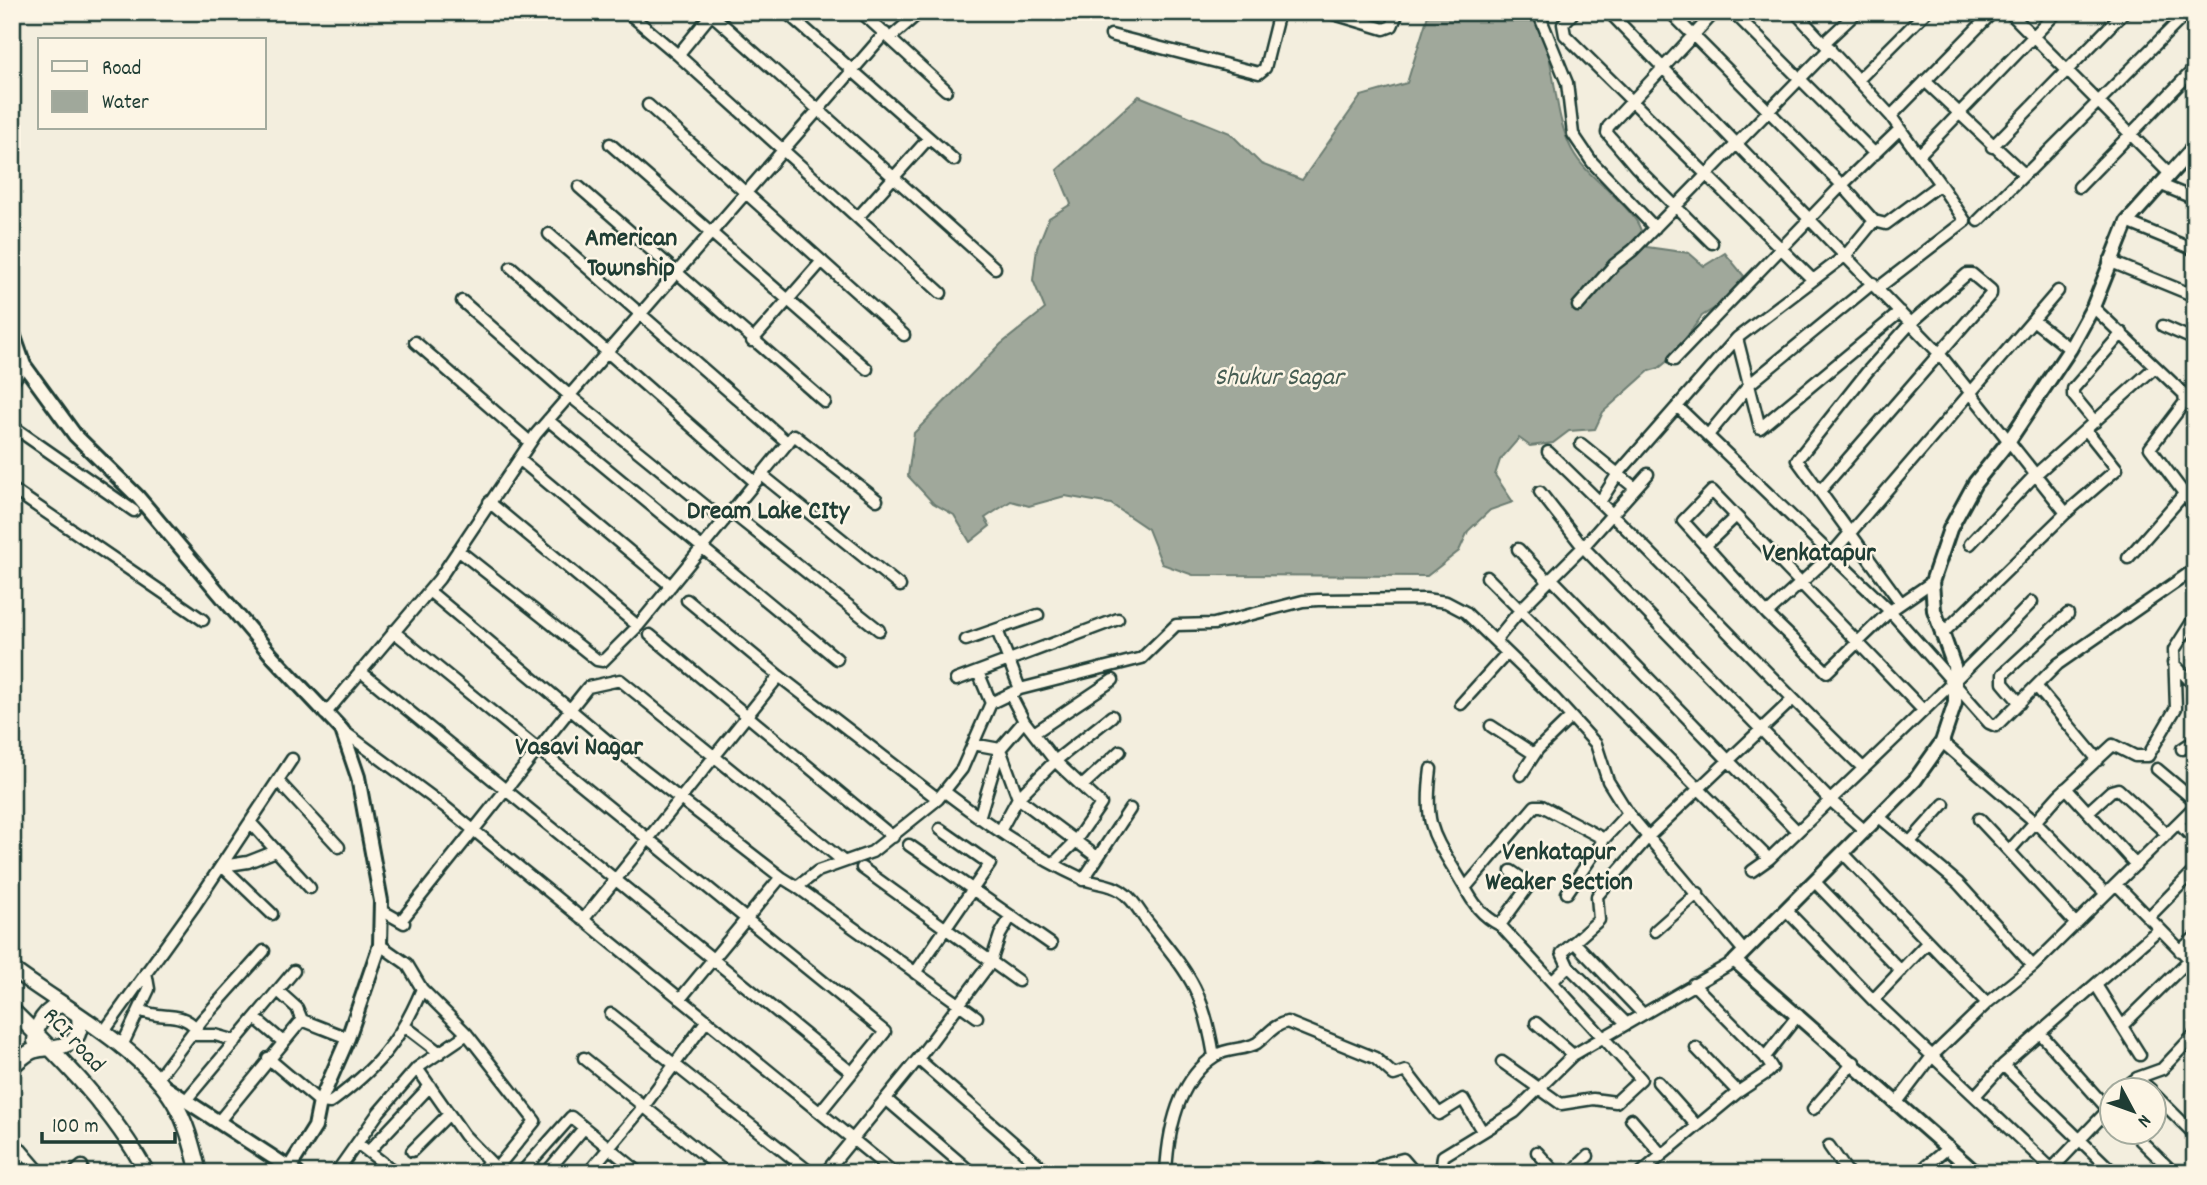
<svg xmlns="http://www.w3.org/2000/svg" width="2207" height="1185" font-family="Dekko,sans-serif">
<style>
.water{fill:#a0a89b;stroke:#6c7d72;stroke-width:2}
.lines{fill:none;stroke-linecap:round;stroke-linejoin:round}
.minor-casing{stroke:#1f3d34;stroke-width:15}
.tertiary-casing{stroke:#1f3d34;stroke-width:18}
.secondary-casing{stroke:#1f3d34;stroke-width:19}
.minor{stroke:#fcf5e5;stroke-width:10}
.tertiary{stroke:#fcf5e5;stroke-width:12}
.secondary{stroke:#fcf5e5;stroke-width:14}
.labels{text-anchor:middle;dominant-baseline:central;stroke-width:5;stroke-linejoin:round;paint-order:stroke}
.street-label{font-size:24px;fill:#1f3d34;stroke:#fcf5e5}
.neighbourhood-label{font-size:26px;font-weight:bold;fill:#1f3d34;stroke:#fcf5e5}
.water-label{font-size:26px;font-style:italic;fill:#465d53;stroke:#fcf5e5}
</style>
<rect width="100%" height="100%" fill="#f3eede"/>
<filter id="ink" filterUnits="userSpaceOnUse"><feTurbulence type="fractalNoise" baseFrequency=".0143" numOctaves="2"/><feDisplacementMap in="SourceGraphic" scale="14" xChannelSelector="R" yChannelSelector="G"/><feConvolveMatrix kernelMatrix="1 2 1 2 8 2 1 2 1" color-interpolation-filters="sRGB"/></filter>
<g filter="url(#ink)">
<path class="water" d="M1429,12H1529C1560,51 1549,107 1572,150C1587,178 1620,195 1637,222C1641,229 1644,239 1647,247L1689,253L1704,266L1725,253L1744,276L1726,301L1702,316L1670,359L1659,368L1649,371L1603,412L1595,429L1569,431L1553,443L1530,446L1519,438L1500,460L1495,475L1513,502L1490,510L1468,531L1459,551L1427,576L1193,575L1162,564L1148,529L1111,504L1065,496L1029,506L1011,501L985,518L990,526L970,542L954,515L933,503L908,476L914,433L1001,344L1045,309L1033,280L1037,248L1049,218L1071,204L1057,170L1139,96L1230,133L1261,164L1302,180L1361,96L1407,83Z"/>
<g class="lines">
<defs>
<path id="minor" d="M627,12L678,55
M709,12L995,268
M713,12L678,55L941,293
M786,12L954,160
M861,12L946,90
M1327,12L1384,29L1392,26L1398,12
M1538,12L1567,83L1573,134L1592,162L1655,228
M1574,12L1563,24L1565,35L1812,279
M1609,12L1938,352L2066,513L1941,635
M1670,12L1842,185L1900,129L1891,116L1993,12
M1733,12L1875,154
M1795,12L1891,116
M2009,12L2169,173
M1111,35L1259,73L1265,68L1279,12
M890,38L920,12
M1825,42L1857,12
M1859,79L1926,12
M1925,81L2023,173L2030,170L2188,12
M648,105L904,335
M610,144L867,369
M1992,147L2124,12
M1919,155L2057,12
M2159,184L2195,199
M579,187L825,402
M2079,187L2195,68
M859,216L929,138
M1978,221L2027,172
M2127,222L2195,250
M549,234L788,443
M1712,243L1636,167L1607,133L1608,127L1715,12
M2109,261L2195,296
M511,267L755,482
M1878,288L1965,221L1940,184
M462,301L570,396L724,521
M1578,306L1614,265L1633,250L1830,48
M2093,307L2184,394L2185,402L2150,448L2195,508
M2033,320L2070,349
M2163,326L2195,340
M1737,338L1846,255L1874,221
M752,341L822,261
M415,342L530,442
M1674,360L1842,185L1874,221L1886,224L1940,184L1900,129
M12,383L24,365
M1679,408L1890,611L1989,723L1996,726L2058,664L2195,569
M548,420L837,659
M2095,422L2073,395V389L2122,333
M12,426L134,511
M1708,435L1751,383L1873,283
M1581,444L1635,488
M1548,452C1656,554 1755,664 1862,767
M519,459L671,586
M762,475L900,586
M12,489L203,620
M1820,491L1991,294V290L1972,274H1967L1911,323L1867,372L1797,460L1901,603
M1540,492L1583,547L1829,799L1864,830
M489,502L638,626
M1600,502L1617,475L1737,338L1760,428L1900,312
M731,512L879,630
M2066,513L2117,469L2086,430
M1970,544L2034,476L2155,367
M1705,546L1736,516
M1518,549L1548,581
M458,550L597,660L603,661L638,626L794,435L877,500
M2128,558L2184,494
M1487,577L1769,859
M1551,578L1797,831
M429,591L634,763L781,877
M687,600L779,676L938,799
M1767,614L1827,672L1890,611L1932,582
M997,630L1020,689
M393,631L885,1032L820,1112
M650,635L893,837
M966,640L1038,615
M1496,640L1522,608L1583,547L1648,474
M2173,663L2195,686
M360,671L851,1072
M978,672L991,703
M956,680L1118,619
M2036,686L2098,760
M2020,703L2003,683V674L2068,614
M1461,704L1507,653
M1922,709L1712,491L1683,521L1767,614L1831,555L2058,291
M325,714L439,579L536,434L885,33
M1491,726L1534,754
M342,730L444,806L894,1173
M1034,733L1113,680
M1942,742L2034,821L2106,894
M973,744L1000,749L1018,798L1097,857
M2182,749L2188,745L2195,747
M1431,769C1423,831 1435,836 1464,886C1473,903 1482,916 1500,925L1641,1079L1616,1102L1593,1099L1561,1104L1502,1062
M2157,769L2195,801
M1521,775L1538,749L1571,717
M278,781L339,847
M1082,786L1120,751
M2066,788L2136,865
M945,792C987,824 1033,856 1081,878C1094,884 1109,883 1121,891C1134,899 1140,913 1149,924C1190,976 1203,989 1214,1056
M2088,812L2111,791L2118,789L2167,834
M1878,816L1958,883L2033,966
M979,818L1000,749L1024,721
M1979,819L2009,851L2058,796L2113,745L2135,756H2148L2176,708L2174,650L2195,617
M251,823L310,888
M2178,823L2195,840
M1000,831L1018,798L1055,761L1024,721L1010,694
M1910,842L1944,804
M909,845L1051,944
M2009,851L2076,924
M1843,853L1987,1003
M1054,863L1074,843L1101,804L1055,761L1112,716
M222,866L272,914
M222,866L248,862L276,851
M862,868L1018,981
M1752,871L1769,859C1857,774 1947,691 2032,602
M1083,880L1130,809
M1814,881L1901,971
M2117,885L2195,965
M797,887L977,1017
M1465,888L1535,806H1542L1604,839L1628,813
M1567,893L1604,839
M381,910L404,923
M1786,910L1873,1000L2056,1173
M2148,918L2195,870
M583,920L779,676
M401,921L588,687L620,680L843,861
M1500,925L1530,884L1511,871
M1655,931L1698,893
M1574,942L1642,1013
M2180,951L2195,937
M915,973L990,864L940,829
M1552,982L1568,966
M1693,984L1765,1057L1798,1015
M2096,985L2140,1055
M422,989L467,1034L535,1121L496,1169
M278,991L297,1008L302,1020
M680,999L781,877L797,887L818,871L872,852L938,799L962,769L991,703L1020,689L1142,658L1176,625L1214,624L1303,601L1318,600L1425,599L1446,602L1465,612L1555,699L1596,744L1608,781L1628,813L1744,951
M1873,1000L1928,942
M140,1010C162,1021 178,1009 196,1028
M611,1014L811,1173
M255,1018L282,1041
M1625,1022L1568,966L1562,953L1599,920L1597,896L1649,836L1792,700
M1536,1023L1573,1055
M2122,1026L2189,960
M406,1027L440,1053
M103,1033L195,905L292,759
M2040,1033L2112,1114
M192,1035H215L236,1041
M121,1048L149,989L146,972
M1696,1048L1738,1092
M268,1058L320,1102L330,1103C376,1069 400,1042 422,989L407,964L380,945
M584,1058L726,1173
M918,1059L991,962L1000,935L1011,916
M2003,1065L2114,1173
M417,1068L464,1135L499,1171
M2137,1078L2162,1069L2195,1034
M157,1079L202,1020L264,951
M1658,1082L1697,1126
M2121,1090L2137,1078L2151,1090
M2154,1094L2195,1135
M1975,1096L2003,1065L2159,929
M186,1100L294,971
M887,1100L972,1173
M1898,1101L1933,1055L1987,1003L2033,966L2195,806
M1813,1109L1854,1062
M1631,1119L1662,1155L1738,1092L1768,1072L1772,1068L1765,1057
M219,1121L302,1020L348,1038
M2132,1132L2174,1173
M12,1139L41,1173
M357,1143L396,1173
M1829,1146L1848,1173
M369,1151L430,1086
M412,1151L449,1114
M1537,1152L1556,1173
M1319,1169L1323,1173
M74,1173L82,1166
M336,1173L379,1112L417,1068L467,1034
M481,1173L488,1162
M521,1173L571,1117L640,1173
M546,1173L584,1128
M588,1173L644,1106L707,1020
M825,1173L918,1059L1048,1173
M1166,1173C1168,1132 1178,1080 1215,1056C1228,1047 1244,1051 1257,1043C1268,1035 1273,1025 1287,1022L1375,1058L1394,1075L1406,1071L1439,1114L1463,1099L1482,1131
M1369,1173L1384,1164L1403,1159L1415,1173
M1441,1173L1443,1156L1515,1112L1573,1055L1735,961
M1571,1173L1588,1156
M1641,1173L1662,1155
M1918,1173L1949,1147
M2048,1173L2108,1110"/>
<path id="tertiary" d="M12,331L24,365L75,435L138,497L273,657L342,730L358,777L381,901L380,945L348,1038L320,1102L315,1127L286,1173
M165,1087L297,1173
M1976,1173L1735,961L1915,780L1942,742L1955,703V682L1954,666L1934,610L1932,582L1950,529L1975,483L2008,442L2070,349L2093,307L2127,222L2195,146"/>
<path id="secondary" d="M12,969C61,1006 143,1049 174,1102C187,1123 193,1149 199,1173
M12,1010C62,1059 114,1111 147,1173
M35,1041C36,1025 45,1008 62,1005
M12,1066C19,1061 28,1051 36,1050C57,1046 84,1049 79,1017"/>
</defs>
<use href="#minor" class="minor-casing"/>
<use href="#tertiary" class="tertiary-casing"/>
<use href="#secondary" class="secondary-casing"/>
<use href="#minor" class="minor"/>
<use href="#tertiary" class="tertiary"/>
<use href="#secondary" class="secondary"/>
</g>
</g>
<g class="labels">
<g class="street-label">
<text transform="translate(73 1041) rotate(47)">RCI road</text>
</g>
<g class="neighbourhood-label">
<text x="631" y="239">American<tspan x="631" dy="30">Township</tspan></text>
<text x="768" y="512">Dream Lake CIty</text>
<text x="1819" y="554">Venkatapur</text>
<text x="579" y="748">Vasavi Nagar</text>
<text x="1559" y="853">Venkatapur<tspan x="1559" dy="30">Weaker Section</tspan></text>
</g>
<g class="water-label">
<text x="1279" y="378">Shukur Sagar</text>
</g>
</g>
<rect width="2207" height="1185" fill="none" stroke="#fcf5e5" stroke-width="42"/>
<rect x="21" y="21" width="2165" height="1143" fill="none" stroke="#1f3d34" stroke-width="2.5" filter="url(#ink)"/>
<rect x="38" y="38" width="228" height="91" fill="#fcf5e5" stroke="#a4ab9e" stroke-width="2"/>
<rect x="52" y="61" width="35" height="10" fill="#fcf5e5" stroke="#a4ab9e" stroke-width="2"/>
<text x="102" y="74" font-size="21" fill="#1f3d34">Road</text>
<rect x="52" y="91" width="35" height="21" fill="#a0a89b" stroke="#a4ab9e" stroke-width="2"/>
<text x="102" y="108" font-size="21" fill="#1f3d34">Water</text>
<g transform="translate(2133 1111) rotate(131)"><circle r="33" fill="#fcf5e5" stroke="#a4ab9e" stroke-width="2"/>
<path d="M0-5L12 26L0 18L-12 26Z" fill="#1f3d34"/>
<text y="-10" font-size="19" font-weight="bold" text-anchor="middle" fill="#1f3d34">N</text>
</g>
<path d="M42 1132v10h133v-10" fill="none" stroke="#1f3d34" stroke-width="3.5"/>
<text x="52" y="1132" font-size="21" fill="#1f3d34" stroke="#fcf5e5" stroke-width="5" paint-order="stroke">100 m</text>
</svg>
